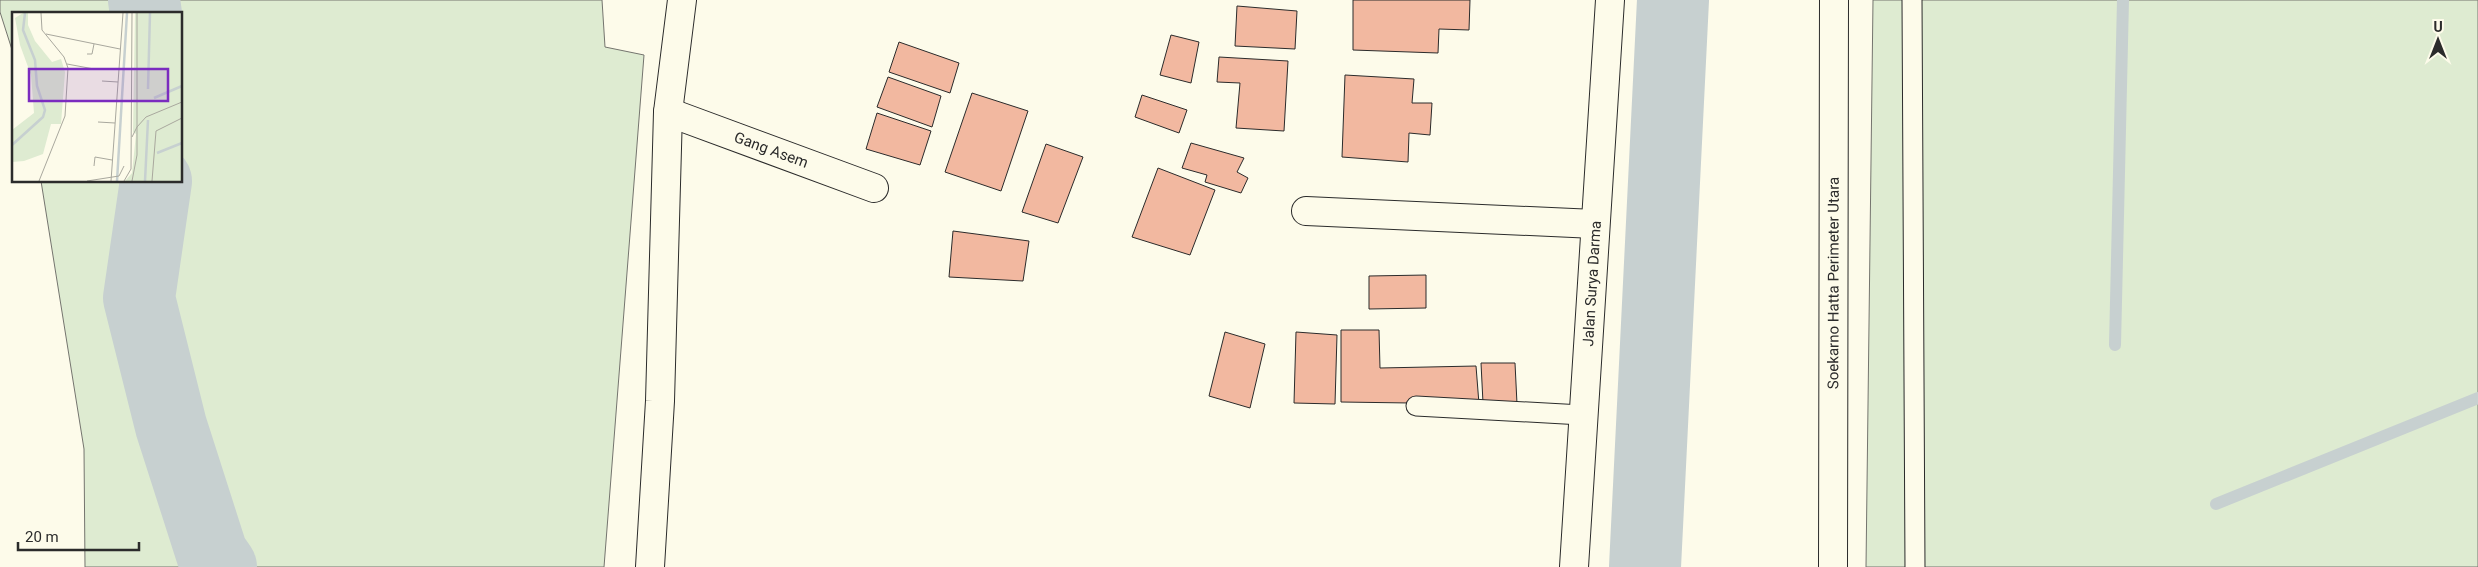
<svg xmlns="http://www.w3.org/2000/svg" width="2478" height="567" font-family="Roboto,sans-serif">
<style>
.green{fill:#deebd1;stroke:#74746e}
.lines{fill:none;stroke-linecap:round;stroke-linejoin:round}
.stream{stroke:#c7d0d0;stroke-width:12}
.river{stroke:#c7d0d0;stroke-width:72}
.building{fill:#f2b8a0;stroke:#2b2b2b}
.lane-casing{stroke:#2b2b2b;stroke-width:21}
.street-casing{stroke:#2b2b2b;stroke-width:30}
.secondary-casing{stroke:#2b2b2b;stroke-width:30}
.primary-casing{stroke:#2b2b2b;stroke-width:30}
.lane{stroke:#fdfbea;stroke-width:19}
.street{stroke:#fdfbea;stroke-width:28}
.secondary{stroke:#fdfbea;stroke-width:28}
.primary{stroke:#fdfbea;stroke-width:28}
.labels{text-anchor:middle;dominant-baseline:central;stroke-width:4;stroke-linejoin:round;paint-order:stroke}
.street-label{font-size:15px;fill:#2b2b2b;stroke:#fdfbea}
.inset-river{fill:none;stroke:#c7d0d0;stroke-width:2.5}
.inset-road{fill:none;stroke:#a9a89e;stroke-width:1}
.view{fill:#7b2cbf;fill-opacity:0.15;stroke:#7b2cbf;stroke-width:2.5}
.inset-edge{fill:none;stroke:#2b2b2b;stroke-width:2.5}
</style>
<rect width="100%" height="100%" fill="#fdfbea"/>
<path class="green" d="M0,0H602L605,47L644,55L604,567H85L84,449L41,181H181V14H14V56L0,12Z
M1873,0H2478V567H1866Z"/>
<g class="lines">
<path class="stream" d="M2115,345L2123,0
M2216,504L2478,398"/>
<path class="river" d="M144,0L146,14
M156,181L139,298L171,426L212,554L221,567
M1645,567L1673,0"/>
</g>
<path class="building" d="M1353,0H1470L1469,30L1439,29L1438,53L1353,50Z
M1237,6L1297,11L1295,49L1235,46Z
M1171,35L1199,42L1191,83L1160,75Z
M899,42L959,63L950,93L889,72Z
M1219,57L1288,61L1284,131L1236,128L1240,83L1217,82Z
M1345,75L1414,79L1412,103H1432L1430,135L1409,133L1408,162L1342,157Z
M888,77L941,96L932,127L877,107Z
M972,93L1028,111L1001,191L945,172Z
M1142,95L1187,110L1179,133L1135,117Z
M877,113L931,131L920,165L866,149Z
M1191,143L1244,158L1237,172L1248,178L1241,193L1205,182L1207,175L1182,168Z
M1046,144L1083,157L1058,223L1022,212Z
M1158,168L1215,190L1190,255L1132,237Z
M953,231L1029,241L1023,281L949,277Z
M1426,275V308L1369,309V276Z
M1341,330H1379L1380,368L1476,366L1479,404L1341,402Z
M1225,332L1265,344L1250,408L1209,396Z
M1296,332L1337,335L1335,404L1294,403Z
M1481,363H1515L1517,404L1483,403Z"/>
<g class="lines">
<defs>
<path id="lane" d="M1912,0L1915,567
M1416,406L1582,415"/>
<g id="street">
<path id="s1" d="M668,112L874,188"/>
<path d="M1306,211L1595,224"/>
<path d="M650,567L660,401L668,112L682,0"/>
</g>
<g id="secondary">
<path id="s2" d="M1833,567L1834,0"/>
</g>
<g id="primary">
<path id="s3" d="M1574,567L1610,0"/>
</g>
</defs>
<use href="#lane" class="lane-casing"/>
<use href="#street" class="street-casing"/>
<use href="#secondary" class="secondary-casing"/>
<use href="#primary" class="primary-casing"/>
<use href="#lane" class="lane"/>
<use href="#street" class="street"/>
<use href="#secondary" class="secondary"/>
<use href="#primary" class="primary"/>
</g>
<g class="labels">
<g class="street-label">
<text stroke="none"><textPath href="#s1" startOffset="110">Gang Asem</textPath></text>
<text stroke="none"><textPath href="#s3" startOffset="284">Jalan Surya Darma</textPath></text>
<text stroke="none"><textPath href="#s2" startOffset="284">Soekarno Hatta Perimeter Utara</textPath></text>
</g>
</g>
<g transform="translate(12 12)">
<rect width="170" height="170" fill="#fdfbea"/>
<path d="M11,1H16V13L23,29L40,50L49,47L53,60L49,112H39L31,142L12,149L0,150V118L22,101L19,63L8,33L3,6ZM123,1H170V169H113L120,161L124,122L121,120Z" fill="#deebd1"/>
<path class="inset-river" d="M136,77L138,1M142,86L170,74M0,133L31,105L33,98L25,74L23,48L11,18L13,1M145,141L170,131M105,169L115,1M133,169L136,108"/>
<path class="inset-road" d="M34,22L108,37M75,42H80L82,32M55,52L82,57M90,69L106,70M86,110L103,111M120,125L125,115V1M82,154L83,145L100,148M27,169L53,104L56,56L52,45L30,18L29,1M75,169L107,164L112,154M99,169L111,1M112,169L119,157L120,1M120,169L125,143V115L134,105L170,90M140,169L144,119L170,106"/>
<path class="view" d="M17,57H156V89H17Z"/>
<rect width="170" height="170" class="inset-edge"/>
</g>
<g transform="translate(2438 40)" stroke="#fdfbea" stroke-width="4" paint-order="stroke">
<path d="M0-4L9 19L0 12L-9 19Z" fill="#2b2b2b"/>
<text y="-8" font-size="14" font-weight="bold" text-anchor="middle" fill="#2b2b2b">U</text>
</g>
<path d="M18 542v8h121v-8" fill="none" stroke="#2b2b2b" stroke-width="2.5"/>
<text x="25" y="542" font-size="15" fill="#2b2b2b" stroke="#fdfbea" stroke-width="4" paint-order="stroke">20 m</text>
</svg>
